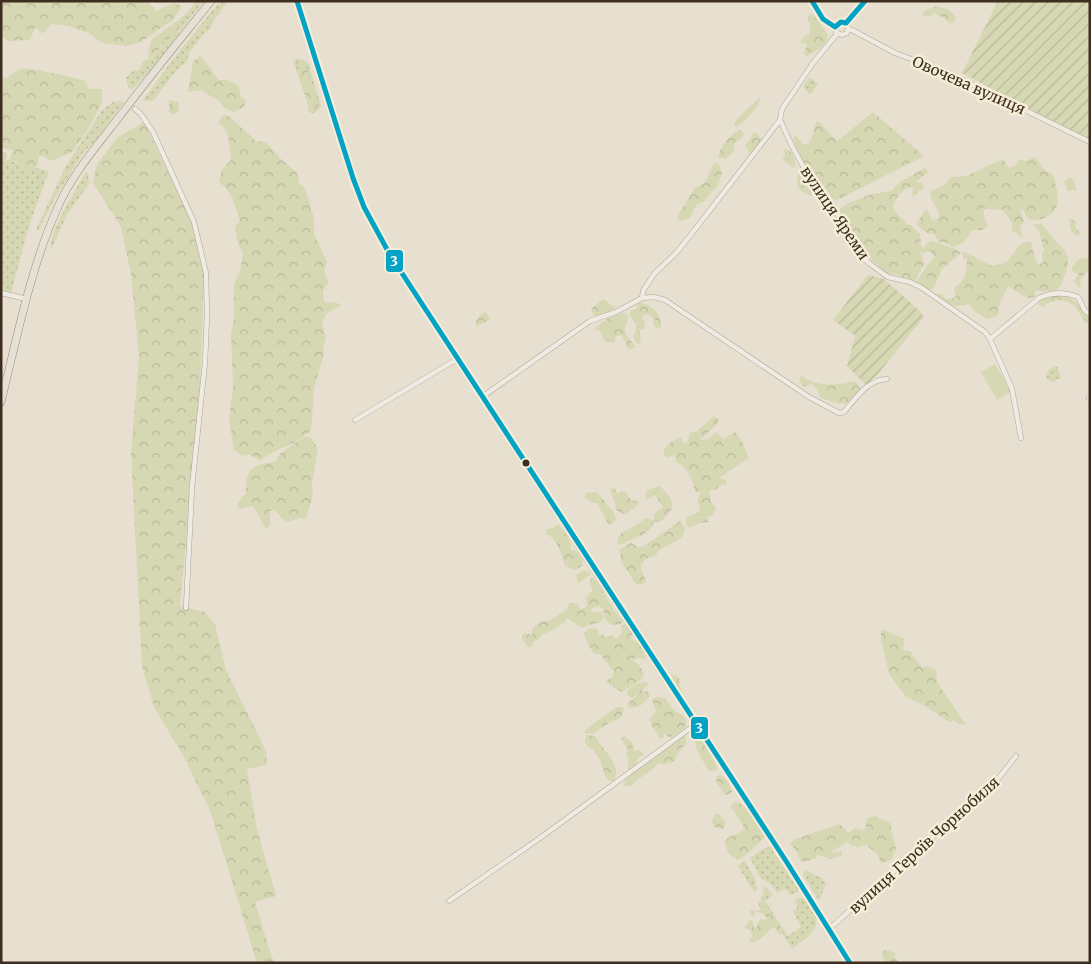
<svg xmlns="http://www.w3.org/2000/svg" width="1091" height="964" font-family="Merriweather,serif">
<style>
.grass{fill:url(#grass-dots)}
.forest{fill:url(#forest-crowns)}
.garden{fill:url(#garden-furrows)}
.pitch{fill:#d6d7b3}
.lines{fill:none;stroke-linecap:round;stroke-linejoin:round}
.minor-casing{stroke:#ada599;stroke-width:5.5}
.tertiary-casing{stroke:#ada599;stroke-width:7}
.primary-casing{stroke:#928b80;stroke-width:8}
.minor{stroke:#efebe3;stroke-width:4.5}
.tertiary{stroke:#efebe3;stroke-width:5.5}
.primary{stroke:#e6e1d4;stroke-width:7}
.bus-1-casing{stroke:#f7eed8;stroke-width:9}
.bus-1{stroke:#03a3c5;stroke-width:5}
.bus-dot{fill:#3d2e20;stroke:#f7eed8;stroke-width:2}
.labels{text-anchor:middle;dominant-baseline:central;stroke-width:5;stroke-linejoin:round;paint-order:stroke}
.street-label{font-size:15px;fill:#3d2e20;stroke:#f7eed8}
.line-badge{stroke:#f7eed8;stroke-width:2}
.badge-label{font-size:14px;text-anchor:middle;font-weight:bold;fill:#fff}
</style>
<defs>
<pattern id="grass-dots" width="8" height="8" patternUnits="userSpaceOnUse" patternTransform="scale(1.25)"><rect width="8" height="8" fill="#d6d7b3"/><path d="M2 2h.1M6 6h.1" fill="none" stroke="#b9b99a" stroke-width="1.8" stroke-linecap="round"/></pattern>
<pattern id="forest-crowns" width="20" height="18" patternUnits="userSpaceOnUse" patternTransform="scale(1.25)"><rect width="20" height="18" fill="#d6d7b3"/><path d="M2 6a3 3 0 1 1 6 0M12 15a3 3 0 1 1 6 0" fill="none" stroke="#b9b99a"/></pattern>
<pattern id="garden-furrows" width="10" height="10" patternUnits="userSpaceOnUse" patternTransform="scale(1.25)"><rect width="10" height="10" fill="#d6d7b3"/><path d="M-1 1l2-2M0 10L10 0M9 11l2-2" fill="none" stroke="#b9b99a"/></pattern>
</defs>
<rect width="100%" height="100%" fill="#e7e0d1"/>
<path class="grass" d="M196,1H204L180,32L178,28L173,24L186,14Z
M220,1H228L212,23L211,28L203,35L189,53L187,61L175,72L154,100L150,101L143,100L171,62Z
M167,37H171L174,40L160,60L132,90L128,87L126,78L134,70L138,71L145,60L151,58L161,48L163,41Z
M300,59L308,62L321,106L316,112L311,113L293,60Z
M810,77L818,84L810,95L804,87V84Z
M120,101L123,103L96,140L83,153L54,200L37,233V227L66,166L102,110L113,102Z
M1,152L7,153L6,160L49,171L29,226L11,293L1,291Z
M88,172L89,184L67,215L51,250C47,236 75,190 83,177L85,173Z
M1057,366L1061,378L1053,382L1048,380L1046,375L1049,369Z
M772,846L774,853L799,889L798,892L790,895L785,888L777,893L772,885L761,879L750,858L763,849Z
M745,861L755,879L757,890L754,892L738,866Z
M805,870L822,878L826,884L820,899L817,898L803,875Z
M765,886L773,895L765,901L788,936L801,927L793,911L798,907L794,900L802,897C828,922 816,931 792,949L760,899L764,892L763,888Z"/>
<path class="forest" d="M1,1H147L156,11L174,3L182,6L173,20L139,43L126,46L103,43L89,33L69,26L51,24L46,32L40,33L37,28H35L30,40L8,41L1,36Z
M936,6L949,10L955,16V20L952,23L948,22L945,19L934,13L931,16L922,15L924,11Z
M813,14L828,35C825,49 816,50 806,57L804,53L807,45L804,43H800L805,35H809L811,26L807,18L809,15Z
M173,24L178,28L180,35L174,40L171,37L163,41C162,48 155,56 148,58L150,44L152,39Z
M200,55L219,80H228L239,86L241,97L246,100L244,107L233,112L225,108L219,101L202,90L188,92L193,62Z
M296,60H301L308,65L306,68L310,75L308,78L317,98L319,107L314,112H310L308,110C309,95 297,83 299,68L296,65Z
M19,69H34L84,80L90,89H102V103L87,131L72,152L52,161L39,155L38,165L29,170L15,161H9L13,150L1,148V76L6,79Z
M760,97C761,106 746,120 738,126L735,127L734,124L737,119Z
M169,100L179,102V109L177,113L172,114L169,112Z
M873,112L924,156L835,201L801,159L793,139L795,134L803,145L810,143L817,120L837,141Z
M223,115L229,116L256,141L266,142L282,160L297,173L299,183L305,189L314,218V234L327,262L324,271L329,283L323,290L324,301L327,303L335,302L341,305L326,314L322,323L326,338L323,347L324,353L314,389L311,431L295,442L269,454L260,461L249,454L242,456L234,450L229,419L233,387L231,333L234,320V284L240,272L243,255L237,240L235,227L240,221C236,207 231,190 219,182L222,169L231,160C229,146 231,131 218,123Z
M144,122L192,222L204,276L200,387L180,606L205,612L215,625L226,670L266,751L267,765L247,769L257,829L276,896L255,902L271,955L275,963H257L211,813L183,755L154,707L142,666L131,453L139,357L131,274L121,227L93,183L97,164L117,138Z
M738,130L742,131L744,134L741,139L735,142L734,151L725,159L718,157C721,145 729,137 738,130Z
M757,133L761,139L758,147H756L752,154H750L745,145L750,139L752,134Z
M784,149L789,150C794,155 796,161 795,168C789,165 785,163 782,157L786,155L783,152Z
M1035,157L1046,171L1053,175C1057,188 1063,208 1048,216C1041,220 1036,221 1028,219L1023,209H1020L1024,222L1020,226L1023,238L1012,231V223L1003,210L984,209V216L988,226L982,230H971C969,239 962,245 952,247L947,243L939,242L934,234H928L916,224L926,209L933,221L939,217C939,206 931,205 930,192L947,183L950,177L966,176L1003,159L1009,168L1015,166L1020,159L1026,161Z
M715,163H718L722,172L718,186L711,192L705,201L696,205L690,218L681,221H678L677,217L694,189L705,182L712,168L711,167Z
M925,168L928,172L916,182L922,183L924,188L919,190L916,195L912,196L913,188L911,187C902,189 897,197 893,205C895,214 902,217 906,224L911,225L915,230L920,233L921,247L924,248L927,243L932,241C942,246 952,245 961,253L942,269L933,289L925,290L918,286L916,281C924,273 926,264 935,257L930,251L924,253L920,252L924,264L915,281L894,274L885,275L877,264L856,250L854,240L837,218L838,210L850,202L863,198L868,195L891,191L900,182Z
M798,174L803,175L808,183L813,187L814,193L811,196L800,190L797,184Z
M1070,177L1073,179L1077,191L1074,190L1068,191L1064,181Z
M1069,219L1076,221L1075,227L1081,235C1068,237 1071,223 1069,219Z
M1041,223L1056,242L1065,250L1068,258L1067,269L1061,285L1052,294L1048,290L1045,292L1035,290V297L1027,298L1008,286L1000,303L997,316L987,319L977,313L968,304C955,309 946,305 936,294H941L946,299H952L956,296L954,290C956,285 959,285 962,281C967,274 966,268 967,260L963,258V253L965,252C973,256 982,261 990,265C994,267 997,265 1001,264C1015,261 1014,240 1031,242L1036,262L1039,264L1043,263L1042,254L1044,251L1039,231L1033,225Z
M1082,258L1090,259V268L1080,280L1081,287L1079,288L1074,281L1079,275L1072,271V267L1078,260Z
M1061,295L1069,297L1077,303L1090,318V325C1081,320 1080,312 1074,306C1065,298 1051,299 1043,307L1039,305V300L1047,296Z
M602,300H605L608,303L615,307V310L607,315L594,316L591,309Z
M638,302C651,304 662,313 661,327L656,328L653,323L655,318H652L650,314L643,315L642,319L645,322V328L640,330V338L641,343L640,344L635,342L633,336C638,329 637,321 630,316V311L636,309Z
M486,312L490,318L486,322L482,323L477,327L475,322L481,314Z
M625,313L628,317C628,321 625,326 625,330C625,337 634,342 636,348L628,349L622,335L616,336L615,343L605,341L600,331L596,330L595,328L611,316Z
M801,376C818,387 836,386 855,381L860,388C853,411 838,404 821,398L816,388L811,384L803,387L799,379Z
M714,416L718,419V423L700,440L708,439L716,432L724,439L735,432L742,441L749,458L719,478L726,480L727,484L720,486L715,490H711L709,492L711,502L716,508L713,515L707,517L708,522L697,524L690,528L686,525V520L688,517L700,512L698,501L700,493L713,483L701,492H695C693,481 688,467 677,463L674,455L666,458L663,452C665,445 674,440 681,437L684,444L687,443L690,433L697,431Z
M303,437H310L318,448L312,483L313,495L306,519L299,518L288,522C281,519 279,513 273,510L270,511V526L266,529C261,521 258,512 252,506L238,509L237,504L246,493C245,469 253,464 275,462L280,454Z
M660,486L670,497L673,507L664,519L658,522L654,521C652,535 630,539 620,545L618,543V537C626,528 638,526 645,518L654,520V515L658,510L662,509L663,507L655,495L646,500L645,494L648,490Z
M612,487H614L618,494L621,491L626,492L631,500L638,501L639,504L625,515L616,510L615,503L610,490Z
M597,492L614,513L616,519L613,523L608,524L597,503H592L585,498V493Z
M680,521L685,528L683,536L678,540L659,550L656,555L646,559L641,564V570L646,581L643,584H636L621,562L620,549L631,543L638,547H642Z
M558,524C564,532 572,539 571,550H576L583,560L582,566L575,570L565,566C562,554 558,541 547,534L546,529L553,528Z
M584,570L591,574L578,584L576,575Z
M593,578L596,580L614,610L623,621L621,624L611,625L606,620L602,608L599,606L593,608L591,610L593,612H601L604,618L601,622L589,625L582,628L567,618C563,626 550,632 543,634L539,639L534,641L532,646L529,648L522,639V636L525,633L532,635V629L540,622L551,620L567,610L569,603H576L581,609L587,607L586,597L593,590L590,585V579Z
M625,624L630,627L633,634L631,639L640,644L646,657L644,660L639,658L632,659L639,665L644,674L642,679L622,692L614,688L606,681L613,676V671L600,654H595C589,648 587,641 584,633L589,628L597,629L599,634L607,637L613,635L616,639L622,633L621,626Z
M881,629L905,639L903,650L910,651L922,668L928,666L936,670L937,682L966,725L959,724L953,720L949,722L925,706L906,697L889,674L881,639Z
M671,674L679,677L681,691L678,689Z
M648,682V685L641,691H647L650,696L640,706L630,708L628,705L629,702L639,693L631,698L627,695C628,685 639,682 648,682Z
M658,697L665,698C668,702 671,708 675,711C677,713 680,713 682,715C694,725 678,733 669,738L665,733L663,738H659C657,731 650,726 650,719L656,711L652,700L654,698Z
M621,707L624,708L621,718L607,724L593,734L584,733L586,729L615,708Z
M586,735L595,736C601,749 623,764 614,781H610L605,776L600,759L598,758L593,749L589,748L585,743Z
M685,735L687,743L677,754L675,761L663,765L658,763C651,773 639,776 632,786H624C626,774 635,767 646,764L651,756Z
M624,736L632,742L634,751L639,750L644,754L637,758V764L630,769L628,768V758L626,754L628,750L621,739Z
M700,737L717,766V770L710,771C704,762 693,750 696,739Z
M720,775C726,777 730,785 732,792L728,795H725L716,782L717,776Z
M736,802C749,805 758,826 765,837L746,855L738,860L729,854L724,842C729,834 738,836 744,828L743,825L731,807L732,804Z
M715,814H719L725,822V826L722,829L714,827L712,821Z
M875,816L890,823L896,849L891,860L881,863L878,855L866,845L857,847L851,845L848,842L832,851V853L842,851V855L841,856L829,859L819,855L814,859L804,862L800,860L797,851L790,844L795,839L836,825L840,824L847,832H850L855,828L864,830L866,828L865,824L867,818Z
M763,900L784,932L779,935L775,927C765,931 763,941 751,943L749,941L753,936L750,930L744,928L750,920L752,921L755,930L760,919L766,920V917L762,913L756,912L753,917L750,912L751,910L757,911L761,909L758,903Z
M887,950L895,953V957L899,962L886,963L882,956L883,951Z"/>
<path class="garden" d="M998,1H1090V141L962,73Z
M868,275L884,279L920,311L924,317L877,375L866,385L847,366L855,336L833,320Z"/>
<path class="pitch" d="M995,364L1011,392L997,400L981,372Z"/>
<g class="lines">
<defs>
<path id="minor" d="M812,1L823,19L835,27
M846,23L865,1
M835,27L836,32L842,35L847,33L848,27
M848,29L852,30L895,53L951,74L1090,142
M837,34L813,63L782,109L780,120L792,146L804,168L832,204L860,255L870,264L888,277L910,282L922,288L985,332L990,339L1039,298C1052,292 1065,292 1078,297L1085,311L1090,314
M135,109L140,113L153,132L194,222L206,273L207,315L205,363L192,487L186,608
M1,293L27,299
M642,298L643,291L654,274L677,252L693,232L780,120
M990,339L1012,389L1021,438
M482,397L590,321L616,312L642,298L654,297L665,300L809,397L839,413L844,412C856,398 867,380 887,379
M1089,398H1090
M355,420L457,359
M449,901L540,838L696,724
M829,929L998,779L1016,756"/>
<path id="tertiary" d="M297,1L353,178L364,207L390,255L597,574L786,861L850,963"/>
<path id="primary" d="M1,402C17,338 30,270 57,209C71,176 95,148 116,121C147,80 179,41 211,1"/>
</defs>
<use href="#minor" class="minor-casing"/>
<use href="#tertiary" class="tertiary-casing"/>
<use href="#primary" class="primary-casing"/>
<use href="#minor" class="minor"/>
<use href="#tertiary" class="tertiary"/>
<use href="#primary" class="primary"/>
<defs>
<path id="bus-1" d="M297,1L353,178L364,207L390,255L786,861L850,963
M812,1L823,19L835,27L841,22L846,23L865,1"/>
</defs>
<use href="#bus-1" class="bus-1-casing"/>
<use href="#bus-1" class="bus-1"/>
</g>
<circle class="bus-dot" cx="526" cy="463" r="4.5"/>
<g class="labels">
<g class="street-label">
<text transform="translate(969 85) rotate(24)">Овочева вулиця</text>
<text transform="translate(835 213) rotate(56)">вулиця Яреми</text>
<text transform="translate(924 845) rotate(-42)">вулиця Героїв Чорнобиля</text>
</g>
</g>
<g class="line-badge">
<rect x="385" y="249" width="19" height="24" rx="5" fill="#03a3c5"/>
<rect x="690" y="716" width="19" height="24" rx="5" fill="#03a3c5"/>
</g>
<g class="badge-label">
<text x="394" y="266">3</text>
<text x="699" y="733">3</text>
</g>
<rect width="1091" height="964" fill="none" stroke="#3d2e20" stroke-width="5"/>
</svg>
